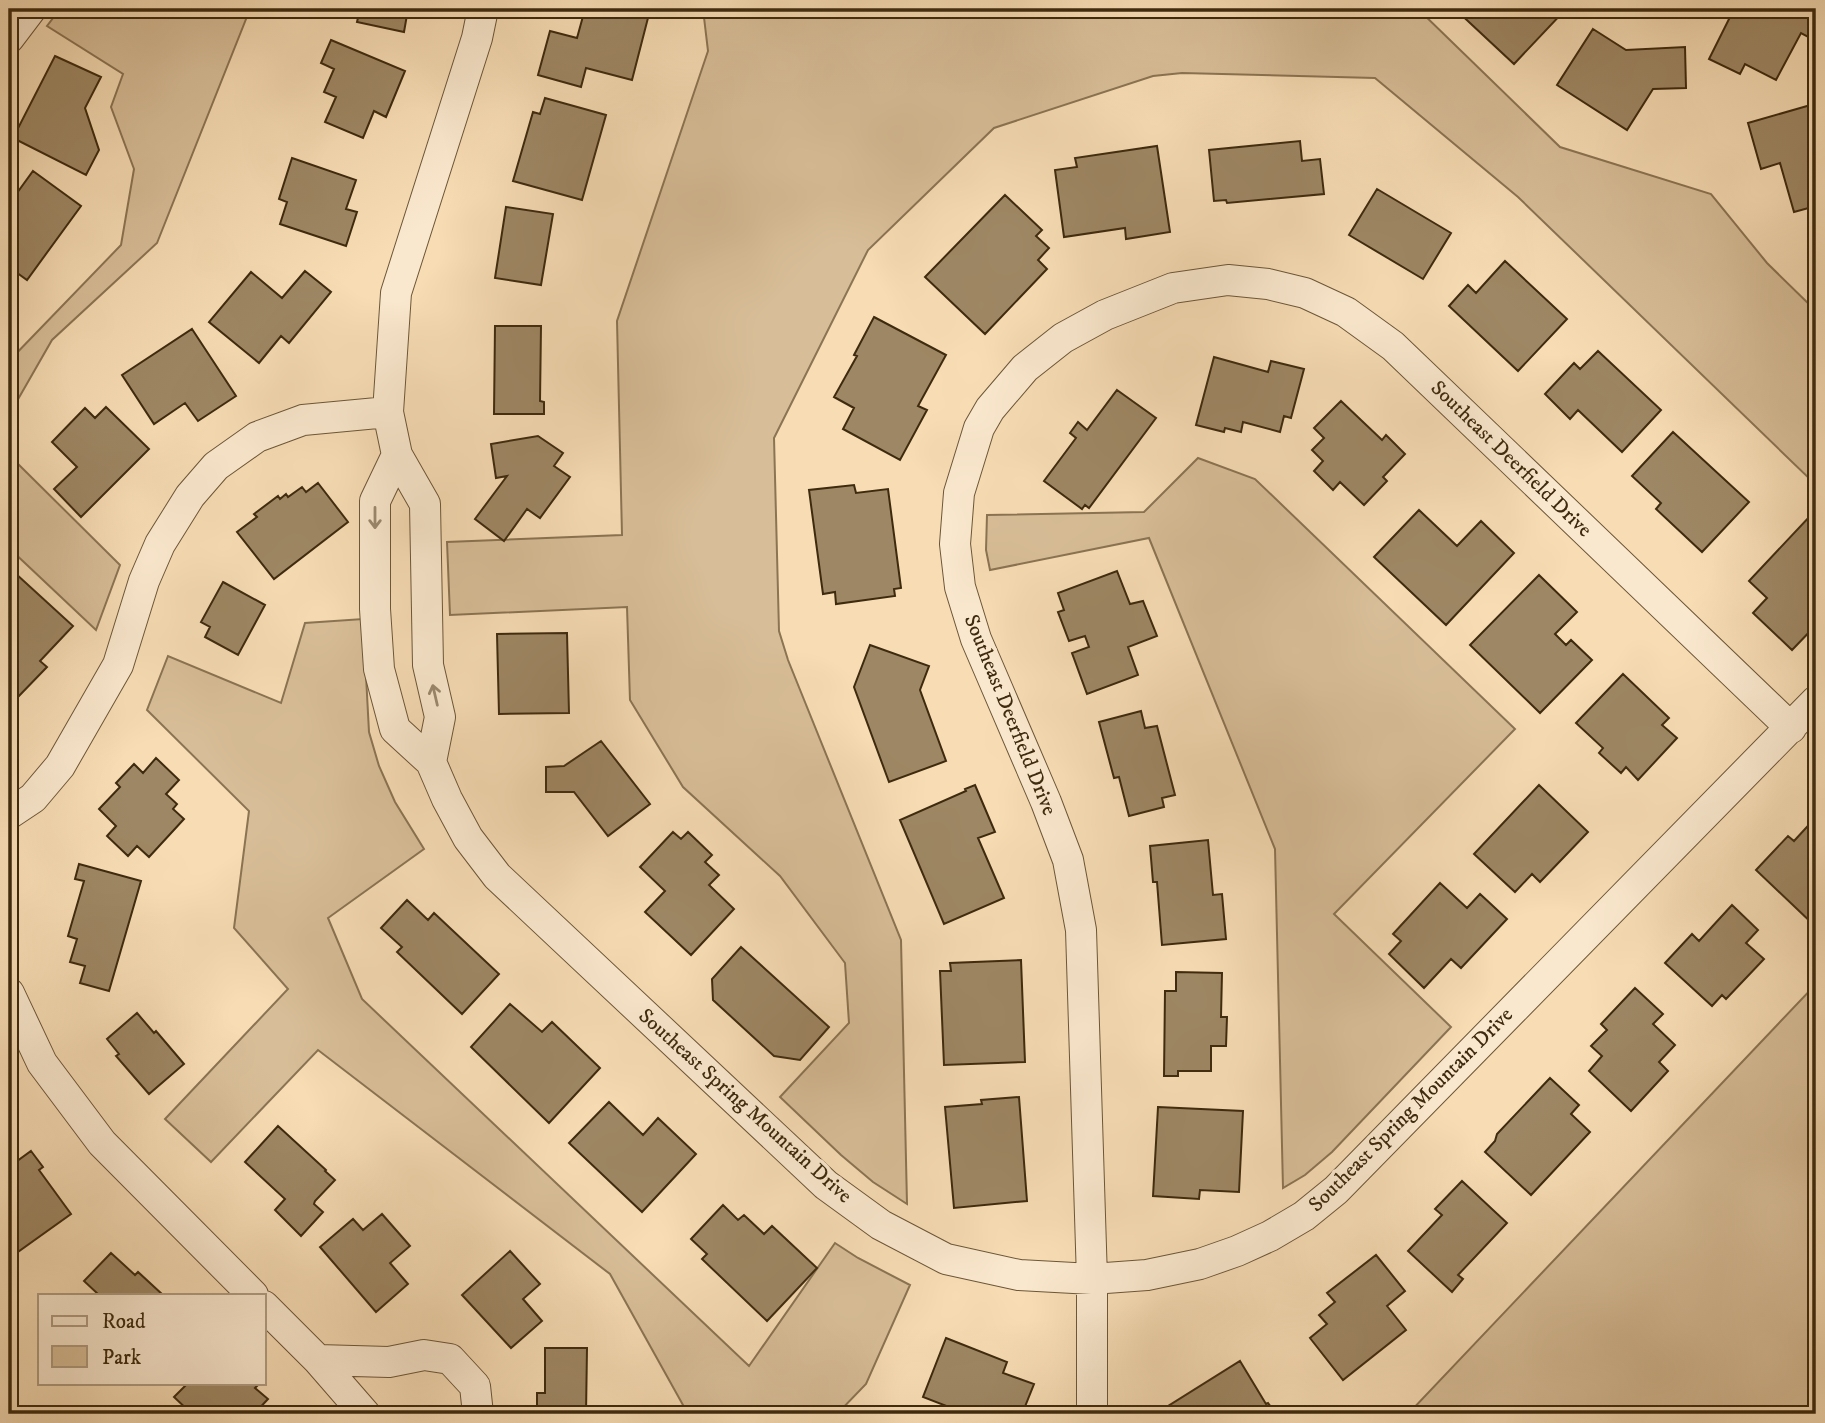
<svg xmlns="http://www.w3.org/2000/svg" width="1825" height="1423" font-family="'IM FELL DW Pica',serif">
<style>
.green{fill:#d8be98;stroke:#8b7453;stroke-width:2}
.building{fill:#9e8764;stroke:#3e2a0e;stroke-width:2}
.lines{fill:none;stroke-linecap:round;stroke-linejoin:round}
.street-casing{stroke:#6c5638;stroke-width:32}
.street{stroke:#fae8ce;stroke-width:30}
.oneway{stroke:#9c896e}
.labels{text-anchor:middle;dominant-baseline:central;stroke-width:7;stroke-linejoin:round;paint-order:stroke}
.street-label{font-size:21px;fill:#3e2a0e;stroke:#fae8ce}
</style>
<rect width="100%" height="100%" fill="#f7dcb4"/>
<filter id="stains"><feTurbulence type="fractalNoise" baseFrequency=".00286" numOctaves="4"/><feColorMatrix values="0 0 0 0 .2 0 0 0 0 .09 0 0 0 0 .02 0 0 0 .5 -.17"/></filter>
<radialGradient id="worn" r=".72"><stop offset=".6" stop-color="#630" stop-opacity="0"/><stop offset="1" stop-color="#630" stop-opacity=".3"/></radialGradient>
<path class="green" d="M60,9H250L157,243L52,340L9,415V361L121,245L134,169L111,107L123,74L47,26Z
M703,9H1418L1560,147L1711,194L1767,263L1816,311V485L1518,197L1375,78L1182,73L1153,76L994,128L868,250L774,438L779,631L788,660L901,940L907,1204L873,1182L841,1155L780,1097L849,1023L845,963L780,876L683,787L630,700L627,607L450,615L447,542L622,535L617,321L708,51Z
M9,455L120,565L96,630L9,548Z
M1198,458L1255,479L1515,729L1334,914L1451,1027L1332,1152L1305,1175L1283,1188L1275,849L1149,538L990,570L986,550L987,515L1144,512Z
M363,619L369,732L379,766L395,802L424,849L328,918L362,999L749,1366L835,1243L858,1258L910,1285L866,1384L837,1414H688L610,1274L318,1050L211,1162L165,1119L288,989L234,928L249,811L147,710L168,656L281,703L305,623Z
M1816,984V1414H1408Z"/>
<path class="building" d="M360,9H408L404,32L357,22Z
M585,9H630L649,14L632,80L586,68L581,87L538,75L550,31L577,38Z
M1455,9H1563L1565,10L1514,64Z
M1734,9H1816V31L1812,39L1801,33L1776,80L1745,64L1740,74L1709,59Z
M1593,29L1626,50L1685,47L1686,88L1653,89L1627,130L1557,85Z
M331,40L405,71L386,117L374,111L363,138L325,122L336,97L324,92L334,69L321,63Z
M55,56L101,77L85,108L99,150L86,175L13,138Z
M545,98L606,115L582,200L513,181L533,112L540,114Z
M1814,104L1816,112V206L1794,212L1780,163L1761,169L1748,123Z
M1300,141L1302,161L1320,159L1324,194L1227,203L1226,200L1214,201L1209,150Z
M1157,146L1170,232L1126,239L1125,228L1064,237L1055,170L1077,167L1075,158Z
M292,158L356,180L346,209L357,212L346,246L280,224L287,202L279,199Z
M33,171L81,206L27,280L9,267V204Z
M1377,189L1451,233L1423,279L1349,235Z
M1005,195L1042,230L1036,236L1049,248L1038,260L1047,269L985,334L925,277Z
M506,207L553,214L541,285L495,278Z
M1505,261L1567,319L1518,371L1449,306L1468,285L1476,293Z
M305,271L331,292L289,343L281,336L259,363L209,322L251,272L282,298Z
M874,317L946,355L918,406L927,410L900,460L843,429L854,408L834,397L857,356L854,355Z
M495,326H541L540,401L544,402V414H494Z
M192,329L236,396L198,421L185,403L154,424L122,375Z
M1598,351L1661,410L1622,452L1578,410L1570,419L1545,394L1574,363L1580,369Z
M1214,357L1268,372L1271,361L1304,369L1291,418L1284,416L1280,432L1243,422L1241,432L1225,428L1224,432L1196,425Z
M1117,390L1156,418L1089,508L1085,505L1082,509L1044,481L1076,438L1070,433L1078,422L1087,430Z
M1341,401L1382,440L1386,435L1405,454L1383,477L1387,481L1364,505L1340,482L1333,490L1314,471L1323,461L1312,450L1324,438L1314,428Z
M106,407L149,449L81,517L54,489L77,467L52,442L85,408L95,418Z
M1673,432L1749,502L1702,552L1656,509L1661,503L1632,476Z
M538,436L563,453L554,466L570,477L540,518L527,509L504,541L475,519L507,476L496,478L491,444Z
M318,483L348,522L274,579L237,532L257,517L254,514L278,496L280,499L286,494L288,497L302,487L306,492Z
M854,485L856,493L888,489L901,588L894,589L895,596L836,604L835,592L823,594L809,490Z
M1419,510L1457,546L1481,521L1514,553L1446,625L1374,557Z
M1812,514L1816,518V625L1792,650L1753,613L1767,598L1749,581Z
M1117,571L1130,604L1143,601L1157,636L1128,647L1138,675L1087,694L1072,653L1089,647L1085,636L1069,641L1058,612L1064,610L1058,593Z
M15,573L73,626L40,661L47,667L16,699L9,692V579Z
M1539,575L1577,612L1555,634L1566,645L1571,640L1592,660L1540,713L1470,645Z
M223,582L265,605L238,655L205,637L210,627L201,622Z
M567,633L569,713L499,714L497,634Z
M870,645L929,666L920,690L946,761L889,782L854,687Z
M1623,674L1669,718L1662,725L1677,738L1638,780L1626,767L1621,773L1599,753L1603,748L1576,723Z
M1141,711L1145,728L1157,726L1175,795L1162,798L1164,807L1129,816L1119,777L1114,778L1099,722Z
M601,741L650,804L608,836L574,792H546V767L564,766Z
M156,758L179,780L166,794L177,804L173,809L184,819L149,857L137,846L128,856L107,836L116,826L99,809L120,787L116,783L134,764L143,773Z
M975,785L995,832L978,838L1004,898L944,924L900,820L966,791L965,789Z
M1539,785L1588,832L1540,882L1532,874L1515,892L1474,854Z
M1816,817V924L1815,926L1756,870L1788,836L1794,841Z
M673,832L681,839L688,832L712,855L705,862L719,875L709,885L734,909L691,955L645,912L665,891L640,867Z
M1208,840L1213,895L1222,894L1226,939L1162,945L1157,882H1153L1150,846Z
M79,864L141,881L109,991L80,983L85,966L70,962L77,939L68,936L84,881L75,879Z
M1440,883L1467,908L1480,894L1507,919L1461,968L1451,959L1424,988L1389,954L1401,941L1393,934Z
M407,900L428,920L434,913L499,974L462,1014L397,952L402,947L381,928Z
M1732,905L1758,930L1746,943L1764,959L1726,999L1722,995L1712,1006L1665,963L1692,934L1699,941Z
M741,947L829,1027L800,1060L774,1056L713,1000L712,979Z
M1021,960L1025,1062L944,1065L940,971H951L950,963Z
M1176,972L1222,973L1221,1017H1227L1226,1046H1211V1071H1178V1076H1164L1165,991H1176Z
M1635,988L1663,1014L1653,1024L1675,1045L1659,1062L1668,1071L1631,1111L1589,1071L1602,1056L1591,1046L1607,1030L1601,1024Z
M510,1004L542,1032L552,1022L600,1068L549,1123L471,1047Z
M137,1013L154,1033L156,1031L184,1064L149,1094L116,1056L119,1054L107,1039Z
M1550,1078L1579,1105L1571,1114L1590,1132L1531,1195L1485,1152L1495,1141L1497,1134Z
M1019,1097L1027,1201L954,1208L945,1107L982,1104L981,1100Z
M609,1102L643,1135L658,1118L696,1154L642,1212L569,1143Z
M1158,1107L1243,1111L1239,1192L1200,1190L1199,1199L1153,1196Z
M278,1126L326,1170L325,1171L335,1180L315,1201L314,1204L323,1212L301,1236L275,1210L285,1199L245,1162Z
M31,1151L43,1167L39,1170L71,1214L15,1254L9,1245V1167Z
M1462,1181L1507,1223L1458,1275L1463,1279L1452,1292L1408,1251L1442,1215L1435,1209Z
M723,1205L738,1220L744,1215L764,1234L772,1226L817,1268L767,1321L702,1259L707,1254L691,1239Z
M382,1214L410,1246L390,1263L408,1284L376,1312L320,1247L353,1219L363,1230Z
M510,1251L540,1284L523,1299L542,1321L511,1348L462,1295Z
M111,1253L135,1275L138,1272L163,1295H99L84,1281Z
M1376,1255L1405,1291L1387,1306L1406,1330L1343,1380L1310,1338L1327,1324L1319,1315L1335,1302L1327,1293Z
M946,1338L1007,1362L1003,1373L1034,1384L1022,1414H967L923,1397Z
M545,1348H587L586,1414H537V1393H545Z
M1240,1361L1266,1404L1268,1403L1276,1414H1158L1157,1413Z
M188,1383H260L255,1388L268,1399L254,1414H192L174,1397Z"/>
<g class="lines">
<defs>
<path id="street" d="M9,38L31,9
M397,455L375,501V609L379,669L395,729L431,762L447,799L468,838L497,876L826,1185L881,1225L946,1259L1019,1275L1092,1279L1147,1275L1200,1264L1237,1251L1270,1236L1304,1216L1336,1190L1816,701
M431,762L440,717L428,665L425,504L397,455L388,412L396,293L477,38L483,9
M9,814L33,798L60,766L118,665L144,581L160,544L190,496L216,466L257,437L303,420L388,412
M9,993L42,1063L102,1143L253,1295
M264,1306L318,1360L365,1414
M318,1360L389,1362L424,1355L450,1359L475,1386L478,1414
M1092,1414V1279L1081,930L1068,860L1046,802L976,639L960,587L955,544L959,493L979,428L990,409L1025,368L1063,338L1105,315L1173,288L1228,280L1268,284L1305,293L1346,312L1393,346L1791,728"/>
</defs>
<use href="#street" class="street-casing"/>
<use href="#street" class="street"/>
</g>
<defs><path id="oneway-shaft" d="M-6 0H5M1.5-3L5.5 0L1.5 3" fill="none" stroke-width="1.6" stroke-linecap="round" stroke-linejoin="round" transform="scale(1.75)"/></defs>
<g class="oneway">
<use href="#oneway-shaft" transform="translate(375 518) rotate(90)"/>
<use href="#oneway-shaft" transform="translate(435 695) rotate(-103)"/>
</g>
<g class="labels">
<g class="street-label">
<text transform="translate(1511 459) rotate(44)">Southeast Deerfield Drive</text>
<text transform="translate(1010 715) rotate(68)">Southeast Deerfield Drive</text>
<text transform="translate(745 1106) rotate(42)">Southeast Spring Mountain Drive</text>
<text transform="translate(1411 1110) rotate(-45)">Southeast Spring Mountain Drive</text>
</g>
</g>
<rect width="1825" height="1423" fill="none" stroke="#f7dcb4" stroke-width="35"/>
<rect x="10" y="10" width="1804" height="1402" fill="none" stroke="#3e2a0e" stroke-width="3.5"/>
<rect x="18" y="18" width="1790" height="1388" fill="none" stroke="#3e2a0e" stroke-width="2"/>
<rect x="38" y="1294" width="228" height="91" fill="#fae8ce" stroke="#af9c81" stroke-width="2"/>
<rect x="52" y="1316" width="35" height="10" fill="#fae8ce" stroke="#af9c81" stroke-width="2"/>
<text x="102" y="1328" font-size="21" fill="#3e2a0e">Road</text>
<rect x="52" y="1346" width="35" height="21" fill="#d8be98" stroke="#af9c81" stroke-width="2"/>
<text x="102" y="1364" font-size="21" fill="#3e2a0e">Park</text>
<rect width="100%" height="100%" filter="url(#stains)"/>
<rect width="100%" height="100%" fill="url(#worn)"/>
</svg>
